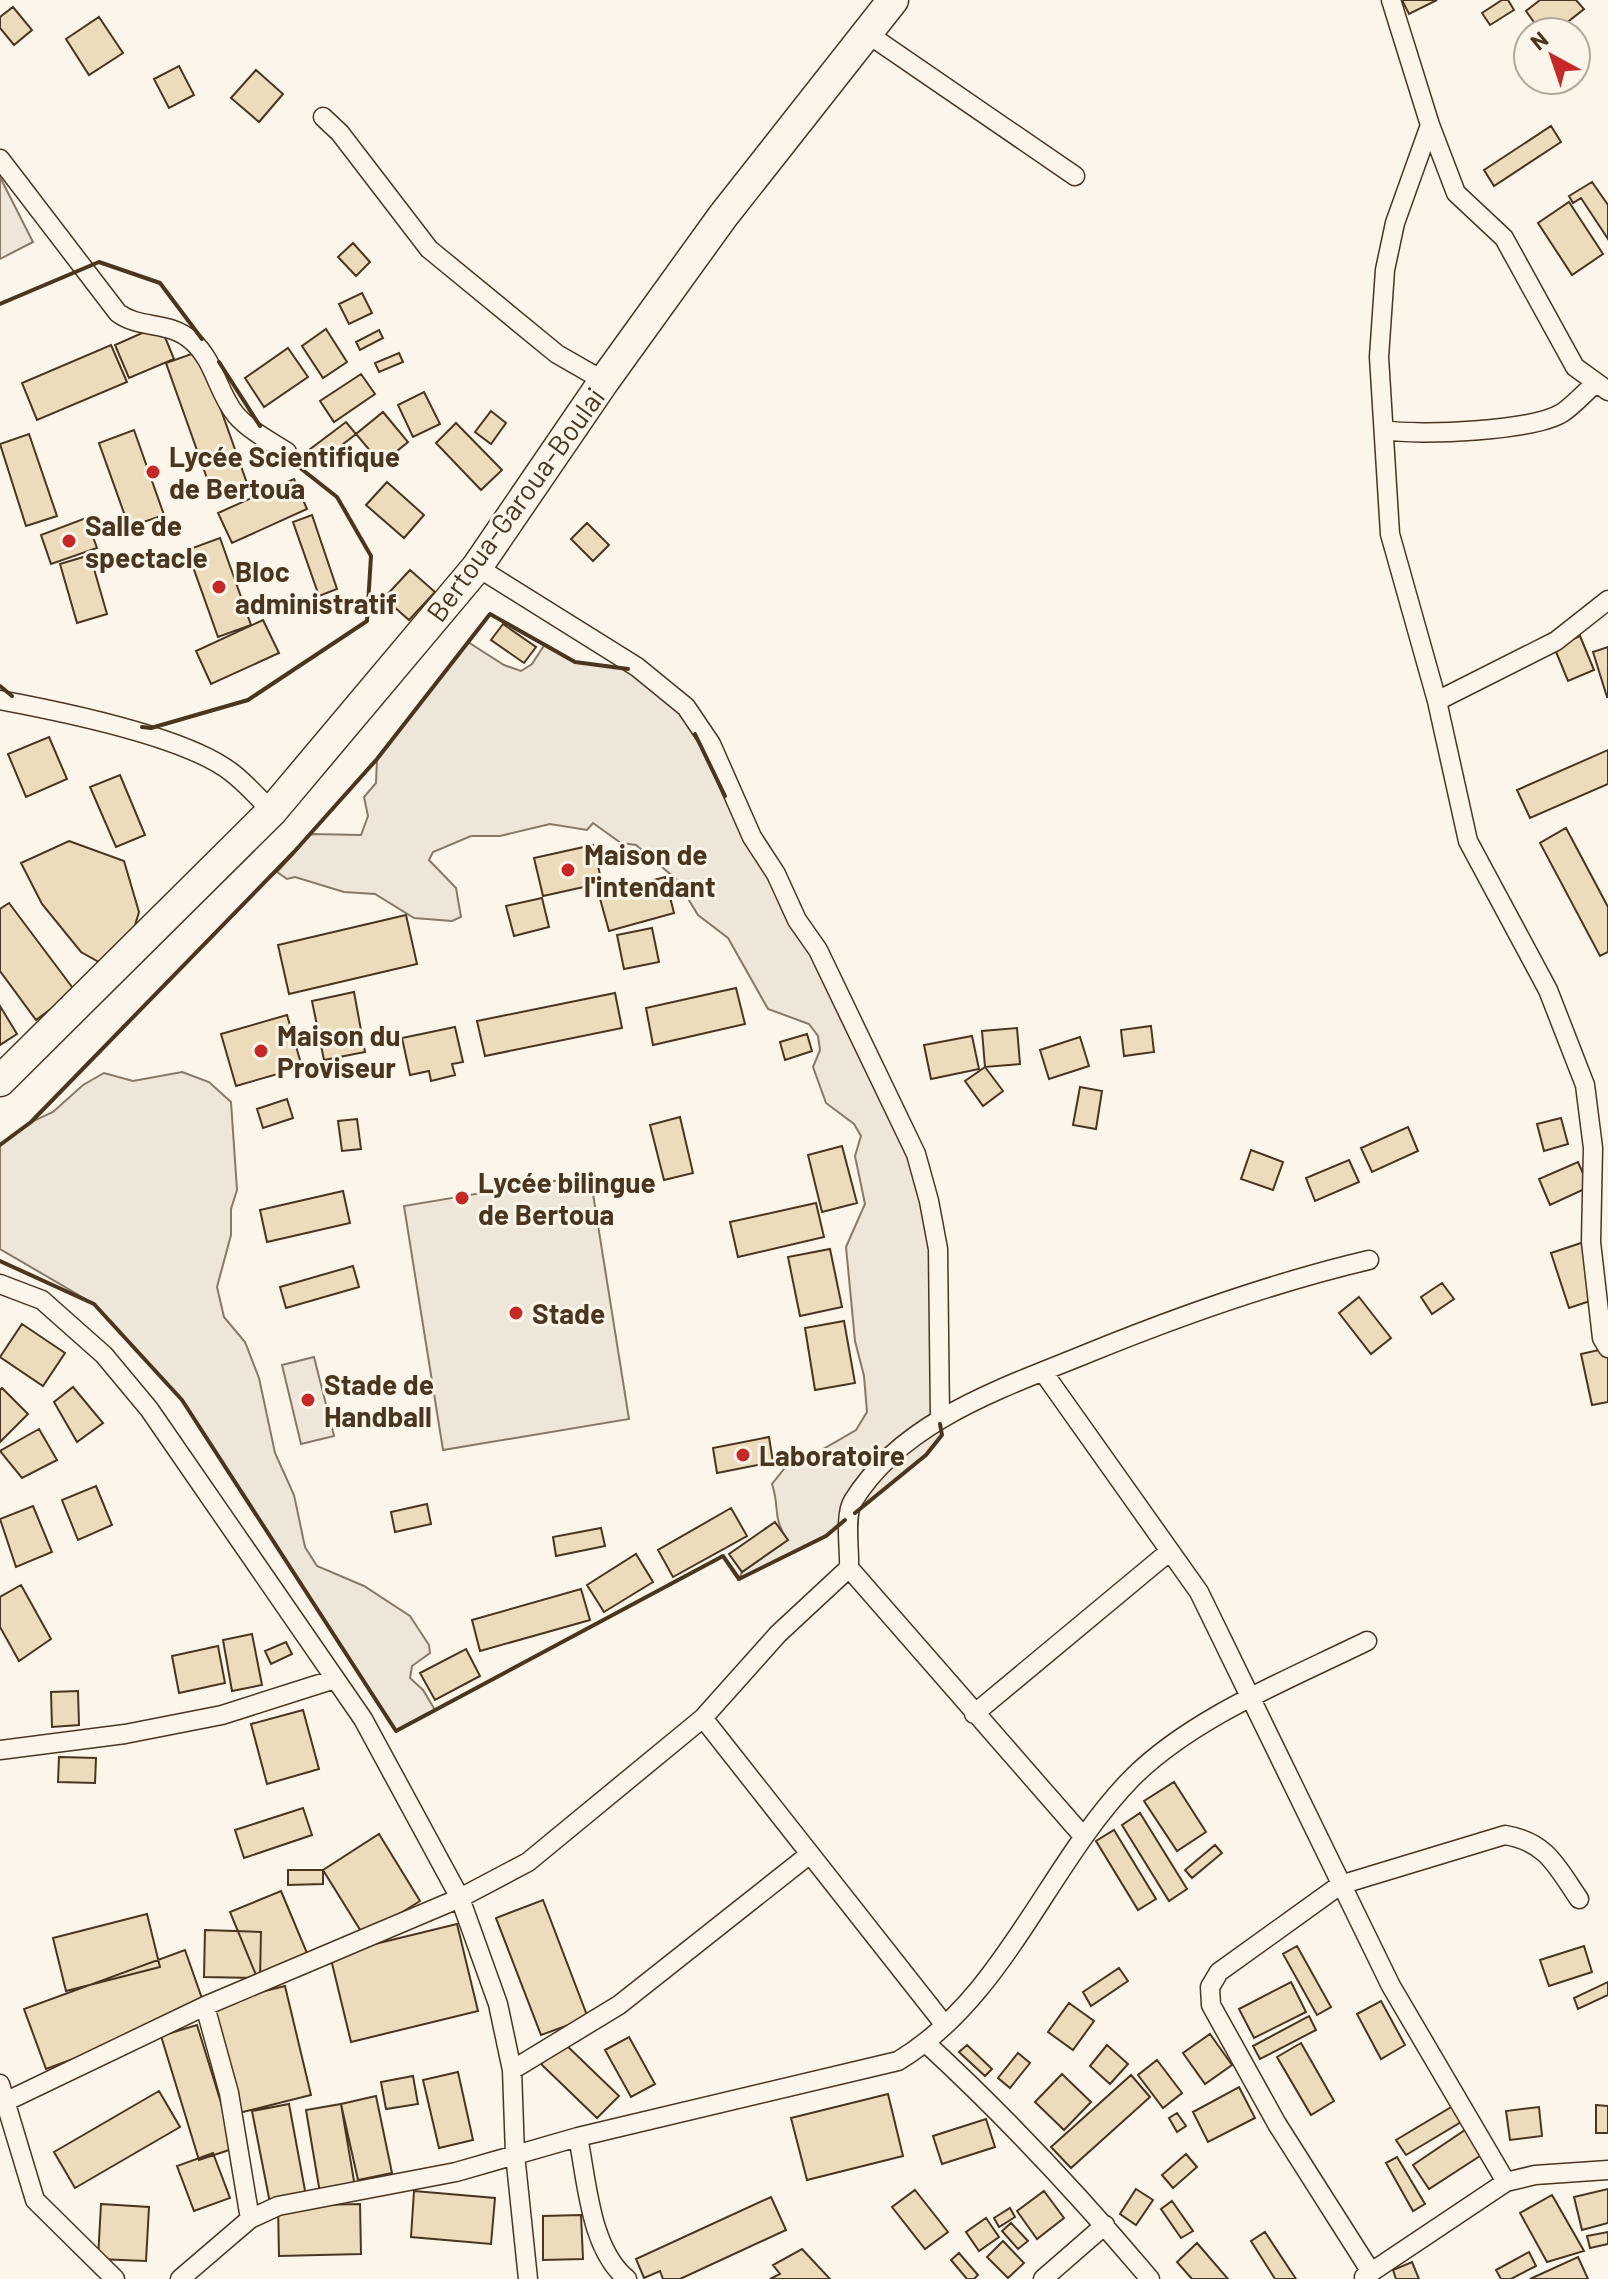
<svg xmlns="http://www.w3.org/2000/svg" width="1608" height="2279" font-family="Barlow,sans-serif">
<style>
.green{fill:#ede6d9;stroke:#887966;stroke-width:2}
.building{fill:#ecdcbc;stroke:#4a3520;stroke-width:2}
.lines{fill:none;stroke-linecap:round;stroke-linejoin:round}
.minor-casing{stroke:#4a3520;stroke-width:21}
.trunk-casing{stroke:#4a3520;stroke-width:33}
.minor{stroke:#fbf6e9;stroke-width:18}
.trunk{stroke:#fbf6e9;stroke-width:30}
.wall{stroke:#4a3520;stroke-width:4}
.poi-dot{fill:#c62828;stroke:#fbf6e9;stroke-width:3}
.labels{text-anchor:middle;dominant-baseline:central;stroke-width:6;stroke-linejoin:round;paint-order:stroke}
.poi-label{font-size:28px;font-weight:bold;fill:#4a3520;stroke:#fbf6e9;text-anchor:start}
.street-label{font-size:28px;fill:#4a3520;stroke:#fbf6e9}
</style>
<rect width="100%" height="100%" fill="#fbf6e9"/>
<path class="green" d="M0,177L33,242L0,259Z
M468,642L504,665L521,671L532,664L545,644L575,662L626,668L684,711L756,853L787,894L914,1159L935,1237L937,1392L942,1435L926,1455L826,1536L739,1579L742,1572L787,1540C772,1516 780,1508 772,1484L788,1464L811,1456L856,1430L867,1412L864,1376L855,1341L846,1247L865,1204L855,1156L861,1136L854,1124L826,1103L813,1067L820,1050L818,1036L809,1024L768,1009L728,938L698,915L676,879L636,845L621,843L593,823L587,830L550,824L500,836H471L433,852L429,860L456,888L461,917L452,921L414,918L375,894L344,892L295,877L287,879L277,872L311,834L361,835L368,816L364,797L376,783L377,759Z
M182,1072L209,1082L231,1102L237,1190L231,1209V1235L217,1287L224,1317L245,1342L259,1378L275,1453L294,1495L305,1547L317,1566L364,1586L410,1616L429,1645L430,1653L412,1666L410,1678L423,1690L435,1710L396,1731L182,1400L94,1304L0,1249V1145L31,1122L53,1112L83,1085L104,1073L133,1081Z
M590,1175L629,1419L443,1450L404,1206Z
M314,1357L334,1436L301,1444L282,1365Z"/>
<path class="building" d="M1402,0H1437L1409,14Z
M1502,0H1508L1514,10L1490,25L1482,13Z
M1540,0H1576L1584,9L1555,32H1541L1526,11Z
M13,7L32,30L14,45L0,28V17Z
M99,17L123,53L89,75L66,39Z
M179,66L194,95L169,108L154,79Z
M256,70L283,94L259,122L231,98Z
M1551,126L1561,142L1494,186L1484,170Z
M1592,182L1608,205V239L1581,198L1573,203L1569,196Z
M1569,202L1603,254L1572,275L1538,223Z
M353,243L370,262L356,276L338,257Z
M362,293L372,313L349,324L339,304Z
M160,325L174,359L129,378L115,345Z
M326,329L347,362L323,378L302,346Z
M379,330L383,338L360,350L356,342Z
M111,345L127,382L37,420L22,383Z
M288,348L308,377L264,407L245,378Z
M200,351L248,486L214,498L166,363Z
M399,353L403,362L379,372L375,363Z
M361,374L375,394L334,422L320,401Z
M424,392L440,424L413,437L398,405Z
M491,411L506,423L491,444L475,432Z
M383,412L408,442L381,464L356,434Z
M346,422L356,434L315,466L305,453Z
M456,423L502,470L481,490L436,443Z
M134,430L164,515L129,527L99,443Z
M29,434L57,516L26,526L0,444Z
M294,479L307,509L232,543L218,513Z
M387,482L424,515L404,538L366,505Z
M312,515L337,589L319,596L293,522Z
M86,518L97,548L51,564L41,535Z
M587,523L609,545L593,561L571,539Z
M220,538L251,625L218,637L187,550Z
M90,555L107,614L77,623L60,564Z
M410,570L435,592L409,620L384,598Z
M263,620L279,653L211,684L196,651Z
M503,624L536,647L524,663L491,640Z
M1580,636L1594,670L1568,681L1554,647Z
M1608,647V697H1607L1593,652Z
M49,737L67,779L26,797L8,754Z
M1608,750V784L1530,818L1517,790Z
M120,775L145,835L116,847L90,787Z
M1566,828L1608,907V952L1600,956L1540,843Z
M69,841L124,861L139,912L132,935L106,966L81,952L42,904L21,863Z
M593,845L602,883L543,896L534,858Z
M665,877L674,913L609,931L599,895Z
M542,898L549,927L514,936L506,906Z
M9,903L75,991L36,1020L0,971V909Z
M406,915L417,964L289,994L278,945Z
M652,928L659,962L624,969L617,935Z
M736,988L745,1024L653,1045L646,1008Z
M354,992L365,1052L324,1060L312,1001Z
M615,993L622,1028L485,1056L477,1021Z
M0,1006L17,1034L0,1045Z
M287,1015L302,1067L236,1086L221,1034Z
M1151,1026L1154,1052L1124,1056L1121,1030Z
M455,1027L463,1062L452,1064L455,1075L431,1081L429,1071L410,1075L402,1038Z
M1017,1028L1020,1064L985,1067L982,1031Z
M807,1034L812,1051L785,1060L780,1042Z
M972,1036L979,1069L931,1079L924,1045Z
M1080,1037L1089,1066L1049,1079L1040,1050Z
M985,1067L1003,1091L983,1106L965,1081Z
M1080,1087L1102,1091L1096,1129L1073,1125Z
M287,1099L293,1118L263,1128L257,1109Z
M680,1117L693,1173L664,1180L650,1125Z
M1561,1118L1568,1144L1544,1151L1537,1124Z
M357,1119L361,1149L342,1151L338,1121Z
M1408,1127L1418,1151L1372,1172L1361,1148Z
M842,1146L857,1203L822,1212L808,1155Z
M1251,1150L1283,1162L1273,1190L1241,1179Z
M1349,1160L1359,1182L1315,1201L1306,1178Z
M1578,1162L1589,1187L1550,1205L1539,1179Z
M343,1191L350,1223L267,1242L260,1210Z
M816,1203L824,1237L738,1257L730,1222Z
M1584,1242L1602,1297L1569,1308L1551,1253Z
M830,1249L842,1307L800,1316L788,1257Z
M353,1266L359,1287L286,1308L280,1287Z
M1442,1283L1454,1299L1432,1314L1421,1297Z
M1359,1297L1391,1338L1371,1354L1339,1313Z
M844,1321L855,1383L815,1390L805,1328Z
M22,1324L65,1353L43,1386L0,1357Z
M1608,1348V1402L1592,1405L1581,1354Z
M73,1387L103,1423L77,1442L54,1402Z
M2,1388L28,1414L0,1442V1390Z
M39,1429L57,1460L22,1478L0,1451Z
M769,1437L773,1462L717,1473L713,1448Z
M96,1486L112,1525L78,1540L62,1500Z
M427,1504L431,1524L395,1532L391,1512Z
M33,1506L52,1552L16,1567L0,1519Z
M731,1508L747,1536L673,1577L658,1550Z
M775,1522L788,1540L742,1572L729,1554Z
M601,1528L605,1546L556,1556L553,1537Z
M636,1554L653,1582L604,1612L587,1585Z
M21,1585L51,1639L19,1661L0,1627V1597Z
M581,1589L590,1620L480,1651L472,1620Z
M252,1634L262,1685L232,1691L223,1640Z
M286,1642L292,1654L271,1664L265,1651Z
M218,1646L225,1683L179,1693L172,1656Z
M466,1649L480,1676L435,1700L420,1673Z
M78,1691L79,1725L52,1727L51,1692Z
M303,1710L319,1769L267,1784L251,1724Z
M59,1757L96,1758L95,1783L58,1782Z
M1174,1782L1206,1832L1177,1851L1144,1801Z
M303,1808L312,1835L244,1858L235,1830Z
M1140,1813L1187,1889L1169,1901L1122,1825Z
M1114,1830L1156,1899L1138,1910L1096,1841Z
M379,1834L420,1901L364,1936L323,1870Z
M1215,1845L1222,1853L1192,1878L1185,1870Z
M288,1870H323V1884L288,1885Z
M281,1891L307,1953L256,1975L230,1912Z
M543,1900L588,2018L541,2035L496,1918Z
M147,1914L160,1967L66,1991L53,1938Z
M457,1924L478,2011L351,2042L330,1955Z
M205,1930L261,1932L260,1978L204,1977Z
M1297,1946L1331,2007L1317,2015L1283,1954Z
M1584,1946L1592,1972L1549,1986L1540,1960Z
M185,1950L206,2010L46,2069L24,2009Z
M1119,1968L1128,1981L1091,2006L1083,1992Z
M1291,1982L1306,2012L1254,2038L1239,2009Z
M1608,1982V1995L1578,2009L1574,1998Z
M285,1986L311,2095L231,2115L205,2006Z
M1381,2001L1405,2045L1381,2059L1357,2014Z
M1069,2003L1094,2021L1073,2050L1048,2032Z
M1309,2016L1316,2030L1260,2059L1253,2046Z
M197,2025L235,2148L199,2160L161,2036Z
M1210,2034L1232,2065L1205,2084L1183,2053Z
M629,2037L655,2084L631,2097L605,2050Z
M563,2042L619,2096L597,2118L541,2064Z
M1301,2043L1334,2101L1311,2115L1277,2057Z
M967,2045L992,2069L985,2076L959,2052Z
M1107,2045L1128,2064L1110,2084L1090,2066Z
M1018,2053L1030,2063L1010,2088L998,2078Z
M1157,2060L1182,2093L1163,2108L1138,2075Z
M458,2072L473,2140L439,2148L423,2080Z
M1062,2074L1091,2102L1064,2130L1035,2102Z
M1131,2075L1150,2097L1071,2168L1051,2147Z
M413,2076L418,2104L386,2109L381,2082Z
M1239,2087L1255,2118L1208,2142L1193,2112Z
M159,2091L180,2127L75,2188L54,2152Z
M888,2094L903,2156L807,2180L791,2118Z
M376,2096L392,2173L358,2180L341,2104Z
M289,2104L306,2196L270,2203L252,2111Z
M341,2104L355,2187L320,2193L306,2110Z
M1596,2105L1608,2106V2133H1596Z
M1453,2106L1466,2119L1406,2155L1396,2140Z
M1539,2107L1542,2136L1510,2140L1506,2111Z
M1177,2113L1186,2126L1177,2132L1169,2118Z
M986,2119L995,2147L942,2164L933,2136Z
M1468,2128L1483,2154L1429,2189L1413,2165Z
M213,2153L230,2198L194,2211L177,2166Z
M1186,2154L1197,2167L1173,2188L1162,2175Z
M1397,2157L1425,2204L1413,2211L1386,2163Z
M1136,2189L1153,2200L1136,2225L1120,2214Z
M1608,2189V2223L1582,2230L1574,2197Z
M915,2190L948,2232L925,2249L892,2207Z
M414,2191L495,2198L491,2244L411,2237Z
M1044,2191L1064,2218L1037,2239L1017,2211Z
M1552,2195L1584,2251L1547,2262L1520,2213Z
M771,2197L786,2230L680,2279H663L660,2271L644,2278L636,2259Z
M1172,2201L1193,2231L1181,2238L1161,2209Z
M101,2204L149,2207L146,2261L98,2259Z
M360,2204L361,2254L279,2256L278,2206Z
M1010,2208L1015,2217L999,2227L994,2218Z
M581,2215L583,2259L543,2260V2216Z
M986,2218L999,2237L979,2251L966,2232Z
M1011,2223L1028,2241L1018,2249L1002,2231Z
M1265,2232L1296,2279H1275L1251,2241Z
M1608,2232V2244L1590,2248L1587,2236Z
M1003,2241L1024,2263L1008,2278L987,2257Z
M1197,2243L1228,2279H1192L1177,2262Z
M802,2249L830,2279H770L780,2274L773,2265Z
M1529,2252L1536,2266L1511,2279H1501L1496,2270Z
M959,2253L978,2275L974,2279H967L951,2260Z
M1578,2257L1588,2279H1530Z
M1412,2262L1419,2279H1396L1393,2270Z"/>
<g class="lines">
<defs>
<path id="minor" d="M1391,0L1430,125L1456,193L1504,238L1575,367L1608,391
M868,34L1075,176
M323,117L340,133L429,249L557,354L604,381
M1430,125L1395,223L1385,270L1379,357L1390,534L1437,701L1468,841L1548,990L1585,1085L1593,1148L1591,1242L1602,1338L1608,1348
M0,159L118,313C141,330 169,320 192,341C215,361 217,392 236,415C250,431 270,441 287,452
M1384,430C1420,436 1532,431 1562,413C1574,405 1584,393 1595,384
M477,567L637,667L686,707L711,744L752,837L776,874L797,920L818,950L916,1154L929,1201L938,1249L940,1418
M0,700C59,711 185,736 231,772C246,783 258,798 272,811
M1437,701L1556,641L1608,600
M0,1284L42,1300L104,1355L149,1409L363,1719L460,1898L498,2004L512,2070L515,2154L528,2279
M1043,1372L1199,1592L1391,1986L1506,2182
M849,1568L1083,1836
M974,1714L1170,1551
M703,1718L944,2024
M0,1750L125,1734L222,1715L335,1679
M205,2006L229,2093L250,2219
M927,2044C1006,2117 1080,2196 1150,2279
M512,2070L619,2005L810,1854
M0,2084L35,2200L115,2279
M7,2101L205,2006L460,1898L528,1862L703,1718L778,1634L849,1568C850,1550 844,1516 853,1501C903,1420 1003,1388 1086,1354C1179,1316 1271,1283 1369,1260
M578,2137C587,2181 590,2249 627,2279
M1371,2272L1277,2124L1211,2005L1210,1987L1219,1972L1340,1885L1505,1835C1547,1842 1557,1867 1579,1899
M1364,2277L1506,2182L1535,2175L1608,2170
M180,2279L250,2219L278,2206L456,2172L578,2137L898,2061C1005,1997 1047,1865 1132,1778C1193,1717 1290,1679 1367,1641
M1043,2279L1105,2225"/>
<path id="trunk" d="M0,1081L272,811L477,567L604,381L723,216L893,0"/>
</defs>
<use href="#minor" class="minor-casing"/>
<use href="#trunk" class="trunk-casing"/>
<use href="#minor" class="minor"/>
<use href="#trunk" class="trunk"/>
<path class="wall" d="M0,304L99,262L160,283L202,339
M219,362L260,426
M0,686L12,696
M142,727L151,728L248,700L367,621L371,556L337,497L285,456
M695,734L725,796
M0,1145L31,1122L294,852L377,759L490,614L575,662L628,669
M0,1261L94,1304L182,1400L396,1731L723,1556L739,1579L826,1536L845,1520
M855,1513L926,1455L942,1435L940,1424"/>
</g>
<g class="poi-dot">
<circle cx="153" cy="472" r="8"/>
<circle cx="69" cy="541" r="8"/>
<circle cx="219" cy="587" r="8"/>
<circle cx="568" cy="870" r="8"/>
<circle cx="261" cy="1051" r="8"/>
<circle cx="462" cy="1198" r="8"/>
<circle cx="516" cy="1313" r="8"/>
<circle cx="308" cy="1400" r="8"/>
<circle cx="743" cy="1455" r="8"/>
</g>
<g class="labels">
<g class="poi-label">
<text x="169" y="456">Lycée Scientifique<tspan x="169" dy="32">de Bertoua</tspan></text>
<text x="85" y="525">Salle de<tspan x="85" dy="32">spectacle</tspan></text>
<text x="235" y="571">Bloc<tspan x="235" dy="32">administratif</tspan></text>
<text x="584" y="854">Maison de<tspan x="584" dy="32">l'intendant</tspan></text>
<text x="277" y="1035">Maison du<tspan x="277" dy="32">Proviseur</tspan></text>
<text x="478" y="1182">Lycée bilingue<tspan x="478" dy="32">de Bertoua</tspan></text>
<text x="532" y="1313">Stade</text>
<text x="324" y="1384">Stade de<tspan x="324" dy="32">Handball</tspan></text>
<text x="759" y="1455">Laboratoire</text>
</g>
<g class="street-label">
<text transform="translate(515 504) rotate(-54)">Bertoua-Garoua-Boulai</text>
</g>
</g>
<g transform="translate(1552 56) rotate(320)"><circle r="38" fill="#fbf6e9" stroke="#b4a999" stroke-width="2"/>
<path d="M0-6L14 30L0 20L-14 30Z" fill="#c62828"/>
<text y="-12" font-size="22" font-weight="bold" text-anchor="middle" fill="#4a3520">N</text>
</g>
</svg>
